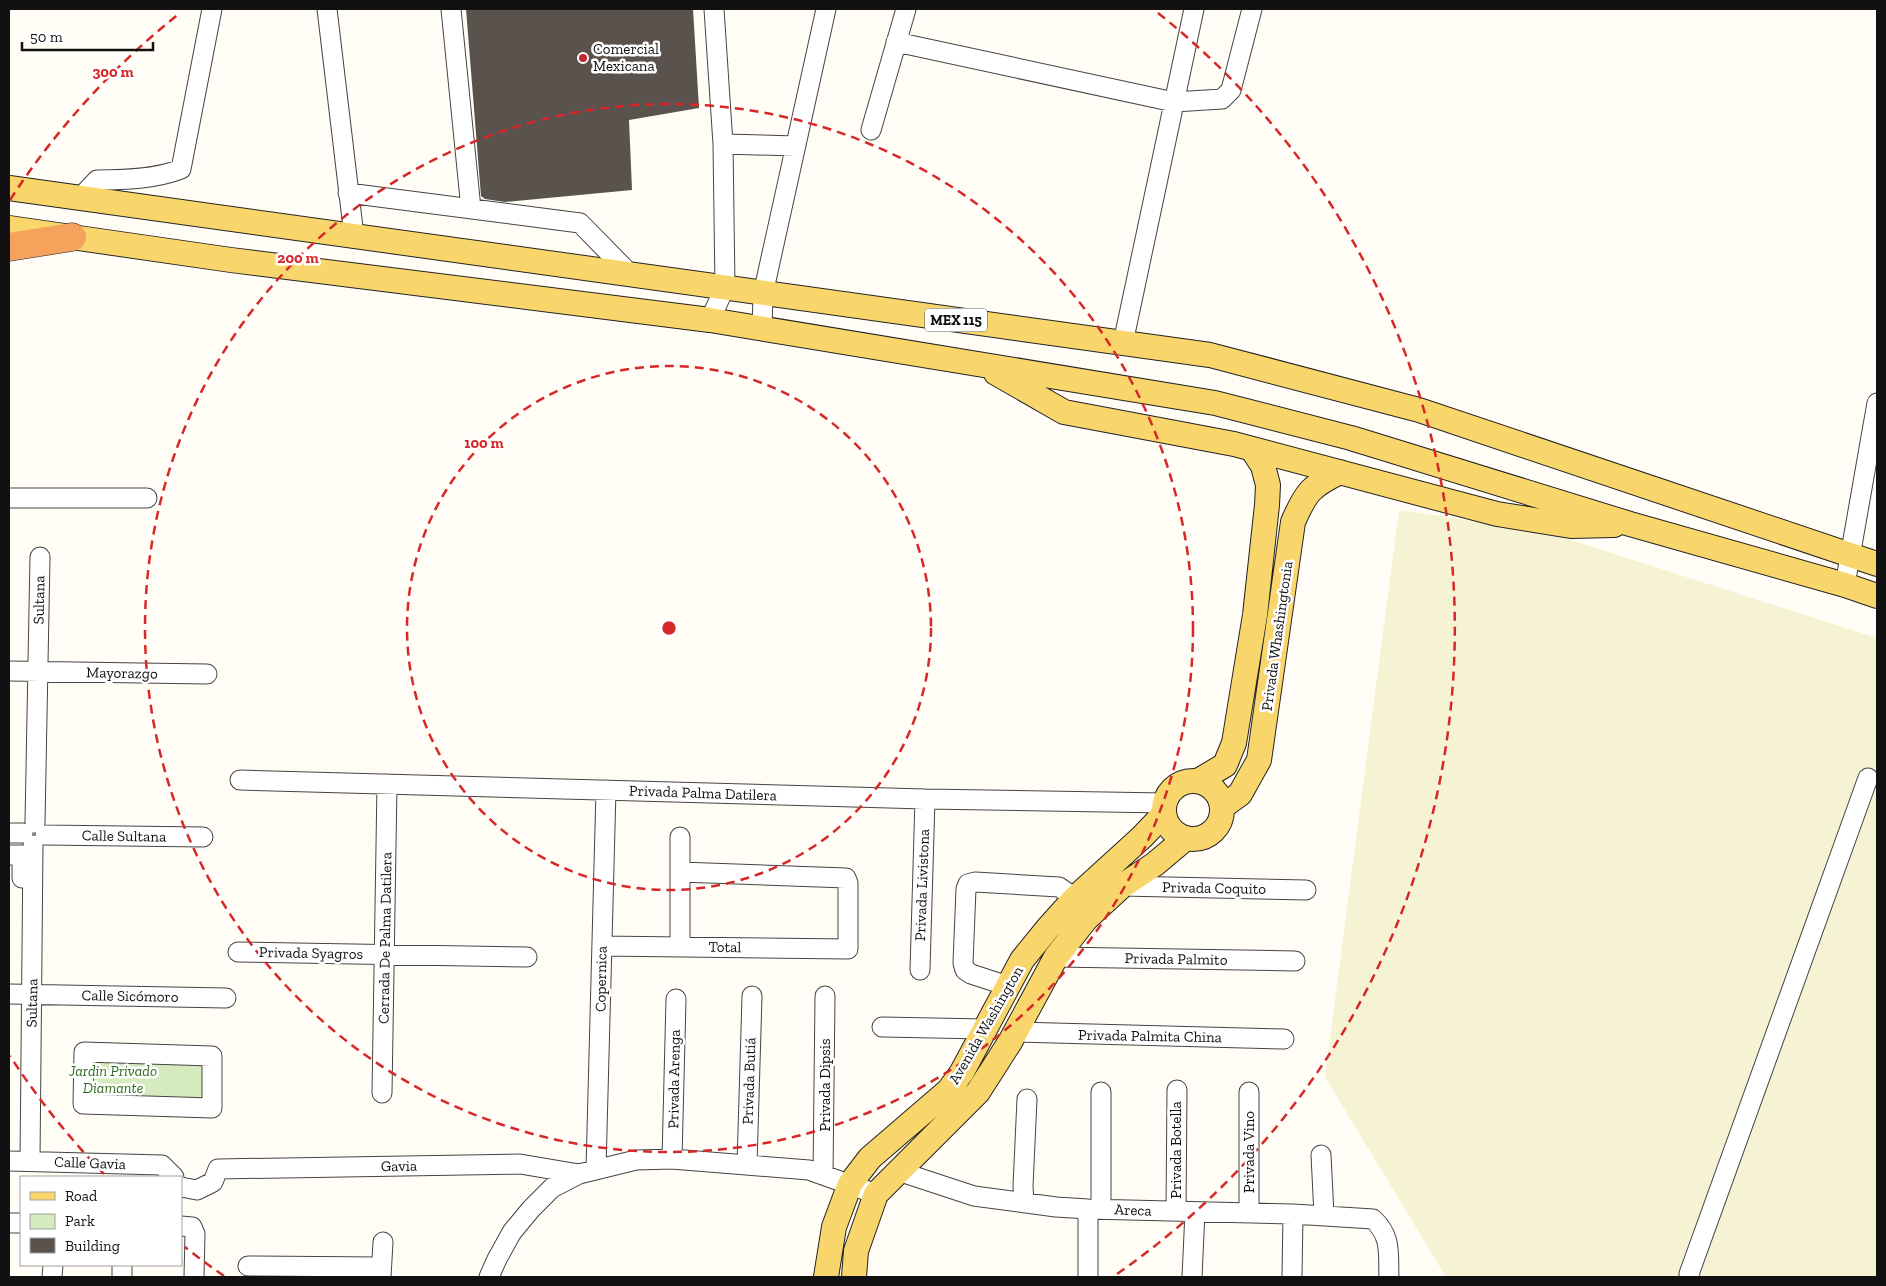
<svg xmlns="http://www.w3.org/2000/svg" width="1886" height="1286" font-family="'Zilla Slab',serif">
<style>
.farmland{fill:#f6f3d4}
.green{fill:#d5ebbd}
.building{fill:#5a524d}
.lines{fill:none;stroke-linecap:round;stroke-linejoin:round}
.minor-casing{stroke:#444;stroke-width:21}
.major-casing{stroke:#222;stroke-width:26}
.highway-casing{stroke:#222;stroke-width:29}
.minor{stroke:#fff;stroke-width:19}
.major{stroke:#f9d66b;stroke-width:24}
.highway{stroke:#f5a25d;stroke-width:28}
.ring{fill:none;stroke:#d62828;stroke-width:2.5;stroke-dasharray:9 6}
.poi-dot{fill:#c4262e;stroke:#fff;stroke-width:2}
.labels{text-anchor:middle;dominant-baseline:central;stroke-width:5;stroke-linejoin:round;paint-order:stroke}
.shield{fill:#fff;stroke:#585858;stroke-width:1}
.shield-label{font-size:14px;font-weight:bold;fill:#111}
.poi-label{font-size:15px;fill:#111;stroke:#fff;text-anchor:start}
.street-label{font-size:15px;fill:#111;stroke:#fff}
.park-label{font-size:15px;font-style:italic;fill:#2f6b1f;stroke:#fff}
.centre{fill:#d62828;stroke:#fff;stroke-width:2.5}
.ring-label{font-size:15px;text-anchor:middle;font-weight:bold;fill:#d62828;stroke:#fff;stroke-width:5;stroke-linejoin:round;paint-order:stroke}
</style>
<rect width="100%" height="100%" fill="#fffdf5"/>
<path class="farmland" d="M1399,510L1543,531L1877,638V1277H1446L1325,1077Z"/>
<path class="green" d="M80,1047L216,1051L218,1112L78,1109Z"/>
<path class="building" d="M466,9H693L699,108L629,120L632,190L505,202L485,199L481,196Z"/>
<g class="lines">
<defs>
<path id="minor" d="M327,9L354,236
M451,9L471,209
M896,42L1174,102L1222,99L1231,90L1252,9
M871,130L906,9
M723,144L796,146
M348,193L580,223L630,274
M81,197L97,180C124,180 156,179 181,169L212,9
M710,320L725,287L723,144L714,9
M762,329L763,294L826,9
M1123,343L1194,9
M9,498H147
M1845,585L1877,403
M9,671L207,674
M240,780L925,799L1165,803
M35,823L40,557
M9,833H23
M45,835L203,837
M9,855H22V878
M680,872L846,878L848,883V949
M1122,886L1306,890
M602,946L848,949
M680,947V837
M238,952L527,957
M1056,957L1295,961
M920,970L925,799
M1008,986L971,974L965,970L963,963L966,889L968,884L975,882L1059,887L1075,898
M9,994L226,998
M882,1027L985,1029
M1016,1032L1284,1039
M84,1052L212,1056V1108L83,1104Z
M1101,1092V1209
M1249,1092V1213
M382,1093L387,784
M1321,1155L1324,1215
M672,1159L676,999
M9,1161L162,1165L174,1177
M30,1161L33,845
M747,1165L752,996
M596,1169L606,790
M898,1171L974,1196L1056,1207L1088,1209L1293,1214L1373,1219C1392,1237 1388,1253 1389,1277
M823,1175L825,996
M181,1187L197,1190L213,1182L218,1169L520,1164L579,1174
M1024,1203L1023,1186L1027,1099
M1088,1209V1277
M1176,1211L1177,1090
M9,1223H21
M181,1226L192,1227L195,1234L194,1277
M248,1266L381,1267
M52,1277L53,1265
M122,1277V1265
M381,1277L383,1242
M489,1277L497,1259L512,1232L531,1209L552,1188L579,1174L636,1160L672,1159L809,1170L876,1194
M1192,1277L1195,1212
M1292,1277L1293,1214
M1690,1277L1689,1274L1868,778"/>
<path id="major" d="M9,188L1210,355L1419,410L1877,564
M9,228L231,260L710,320L1215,403L1351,438L1630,524L1845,585L1877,596
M996,373L1064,412L1234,444L1497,514L1571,526L1614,525
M1198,781L1225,765L1234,743L1255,615L1267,505L1268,485L1263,466L1252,449
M1164 810a29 29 0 1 1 58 0a29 29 0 1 1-58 0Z
M1222,807L1240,794L1259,760L1293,522C1306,492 1311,486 1340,472
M826,1277L834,1227L850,1184L870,1158L949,1090L962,1072L1022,960L1048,928L1075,898L1142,837L1164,814
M854,1277L856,1251L876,1194L978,1092L1010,1042L1056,957L1086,919L1122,886L1155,864L1186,838"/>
<path id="highway" d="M9,247L72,237"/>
</defs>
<use href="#minor" class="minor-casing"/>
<use href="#major" class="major-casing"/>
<use href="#highway" class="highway-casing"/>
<use href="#minor" class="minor"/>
<use href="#major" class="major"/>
<use href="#highway" class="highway"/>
</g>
<g class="ring">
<circle cx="669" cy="628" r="262"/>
<circle cx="669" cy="628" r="524"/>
<path d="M224 1276A786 786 0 0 1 185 1247M104 1174A786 786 0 0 1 10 1056M10 200A786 786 0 0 1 180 13M1158 13A786 786 0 0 1 1114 1276"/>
</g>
<circle class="poi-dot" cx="583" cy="58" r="5"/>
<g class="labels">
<rect class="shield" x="925" y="308.5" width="62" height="23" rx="4"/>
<g class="shield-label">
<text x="956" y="320">MEX 115</text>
</g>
<g class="poi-label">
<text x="593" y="49">Comercial<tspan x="593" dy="17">Mexicana</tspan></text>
</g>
<g class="street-label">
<text transform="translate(39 600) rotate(-89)">Sultana</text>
<text transform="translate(1277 636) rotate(-82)">Privada Whashingtonia</text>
<text transform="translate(122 673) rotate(1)">Mayorazgo</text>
<text transform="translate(703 793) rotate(2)">Privada Palma Datilera</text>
<text transform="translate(124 836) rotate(1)">Calle Sultana</text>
<text transform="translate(922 885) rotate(-88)">Privada Livistona</text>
<text transform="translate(1214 888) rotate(1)">Privada Coquito</text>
<text transform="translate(385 938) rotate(-89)">Cerrada De Palma Datilera</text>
<text transform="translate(725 947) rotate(1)">Total</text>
<text transform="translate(311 953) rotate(1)">Privada Syagros</text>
<text transform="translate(1176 959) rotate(1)">Privada Palmito</text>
<text transform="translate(601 979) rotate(-89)">Copernica</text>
<text transform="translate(130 996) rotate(1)">Calle Sicómoro</text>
<text transform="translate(32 1003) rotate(-89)">Sultana</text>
<text transform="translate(986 1025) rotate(-60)">Avenida Washington</text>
<text transform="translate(1150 1036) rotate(1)">Privada Palmita China</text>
<text transform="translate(674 1079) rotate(-89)">Privada Arenga</text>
<text transform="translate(749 1081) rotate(-88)">Privada Butiá</text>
<text transform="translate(825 1085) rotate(-90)">Privada Dipsis</text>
<text transform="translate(1176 1150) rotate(-90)">Privada Botella</text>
<text transform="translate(1249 1152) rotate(-90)">Privada Vino</text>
<text transform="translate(90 1163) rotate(2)">Calle Gavia</text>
<text transform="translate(399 1166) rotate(-1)">Gavia</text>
<text transform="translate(1133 1210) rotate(2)">Areca</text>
</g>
<g class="park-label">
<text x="113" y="1071">Jardin Privado<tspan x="113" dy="17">Diamante</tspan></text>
</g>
</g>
<circle cx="669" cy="628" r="8" class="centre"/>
<g class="ring-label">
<text x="113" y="77">300 m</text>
<text x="298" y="263">200 m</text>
<text x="484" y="448">100 m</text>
</g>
<rect width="1886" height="1286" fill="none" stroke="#111111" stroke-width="20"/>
<rect x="20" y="1176" width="162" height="90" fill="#ffffff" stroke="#a0a0a0"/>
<rect x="30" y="1192" width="25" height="8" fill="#f9d66b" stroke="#a0a0a0"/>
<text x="65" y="1201" font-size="15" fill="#111111">Road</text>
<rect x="30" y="1214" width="25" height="15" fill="#d5ebbd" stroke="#a0a0a0"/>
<text x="65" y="1226" font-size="15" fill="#111111">Park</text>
<rect x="30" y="1238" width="25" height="15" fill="#5a524d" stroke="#a0a0a0"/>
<text x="65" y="1251" font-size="15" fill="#111111">Building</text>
<path d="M22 42v8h131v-8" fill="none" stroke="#111111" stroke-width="2.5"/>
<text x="30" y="42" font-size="15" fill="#111111" stroke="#ffffff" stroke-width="4" paint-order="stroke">50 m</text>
</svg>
